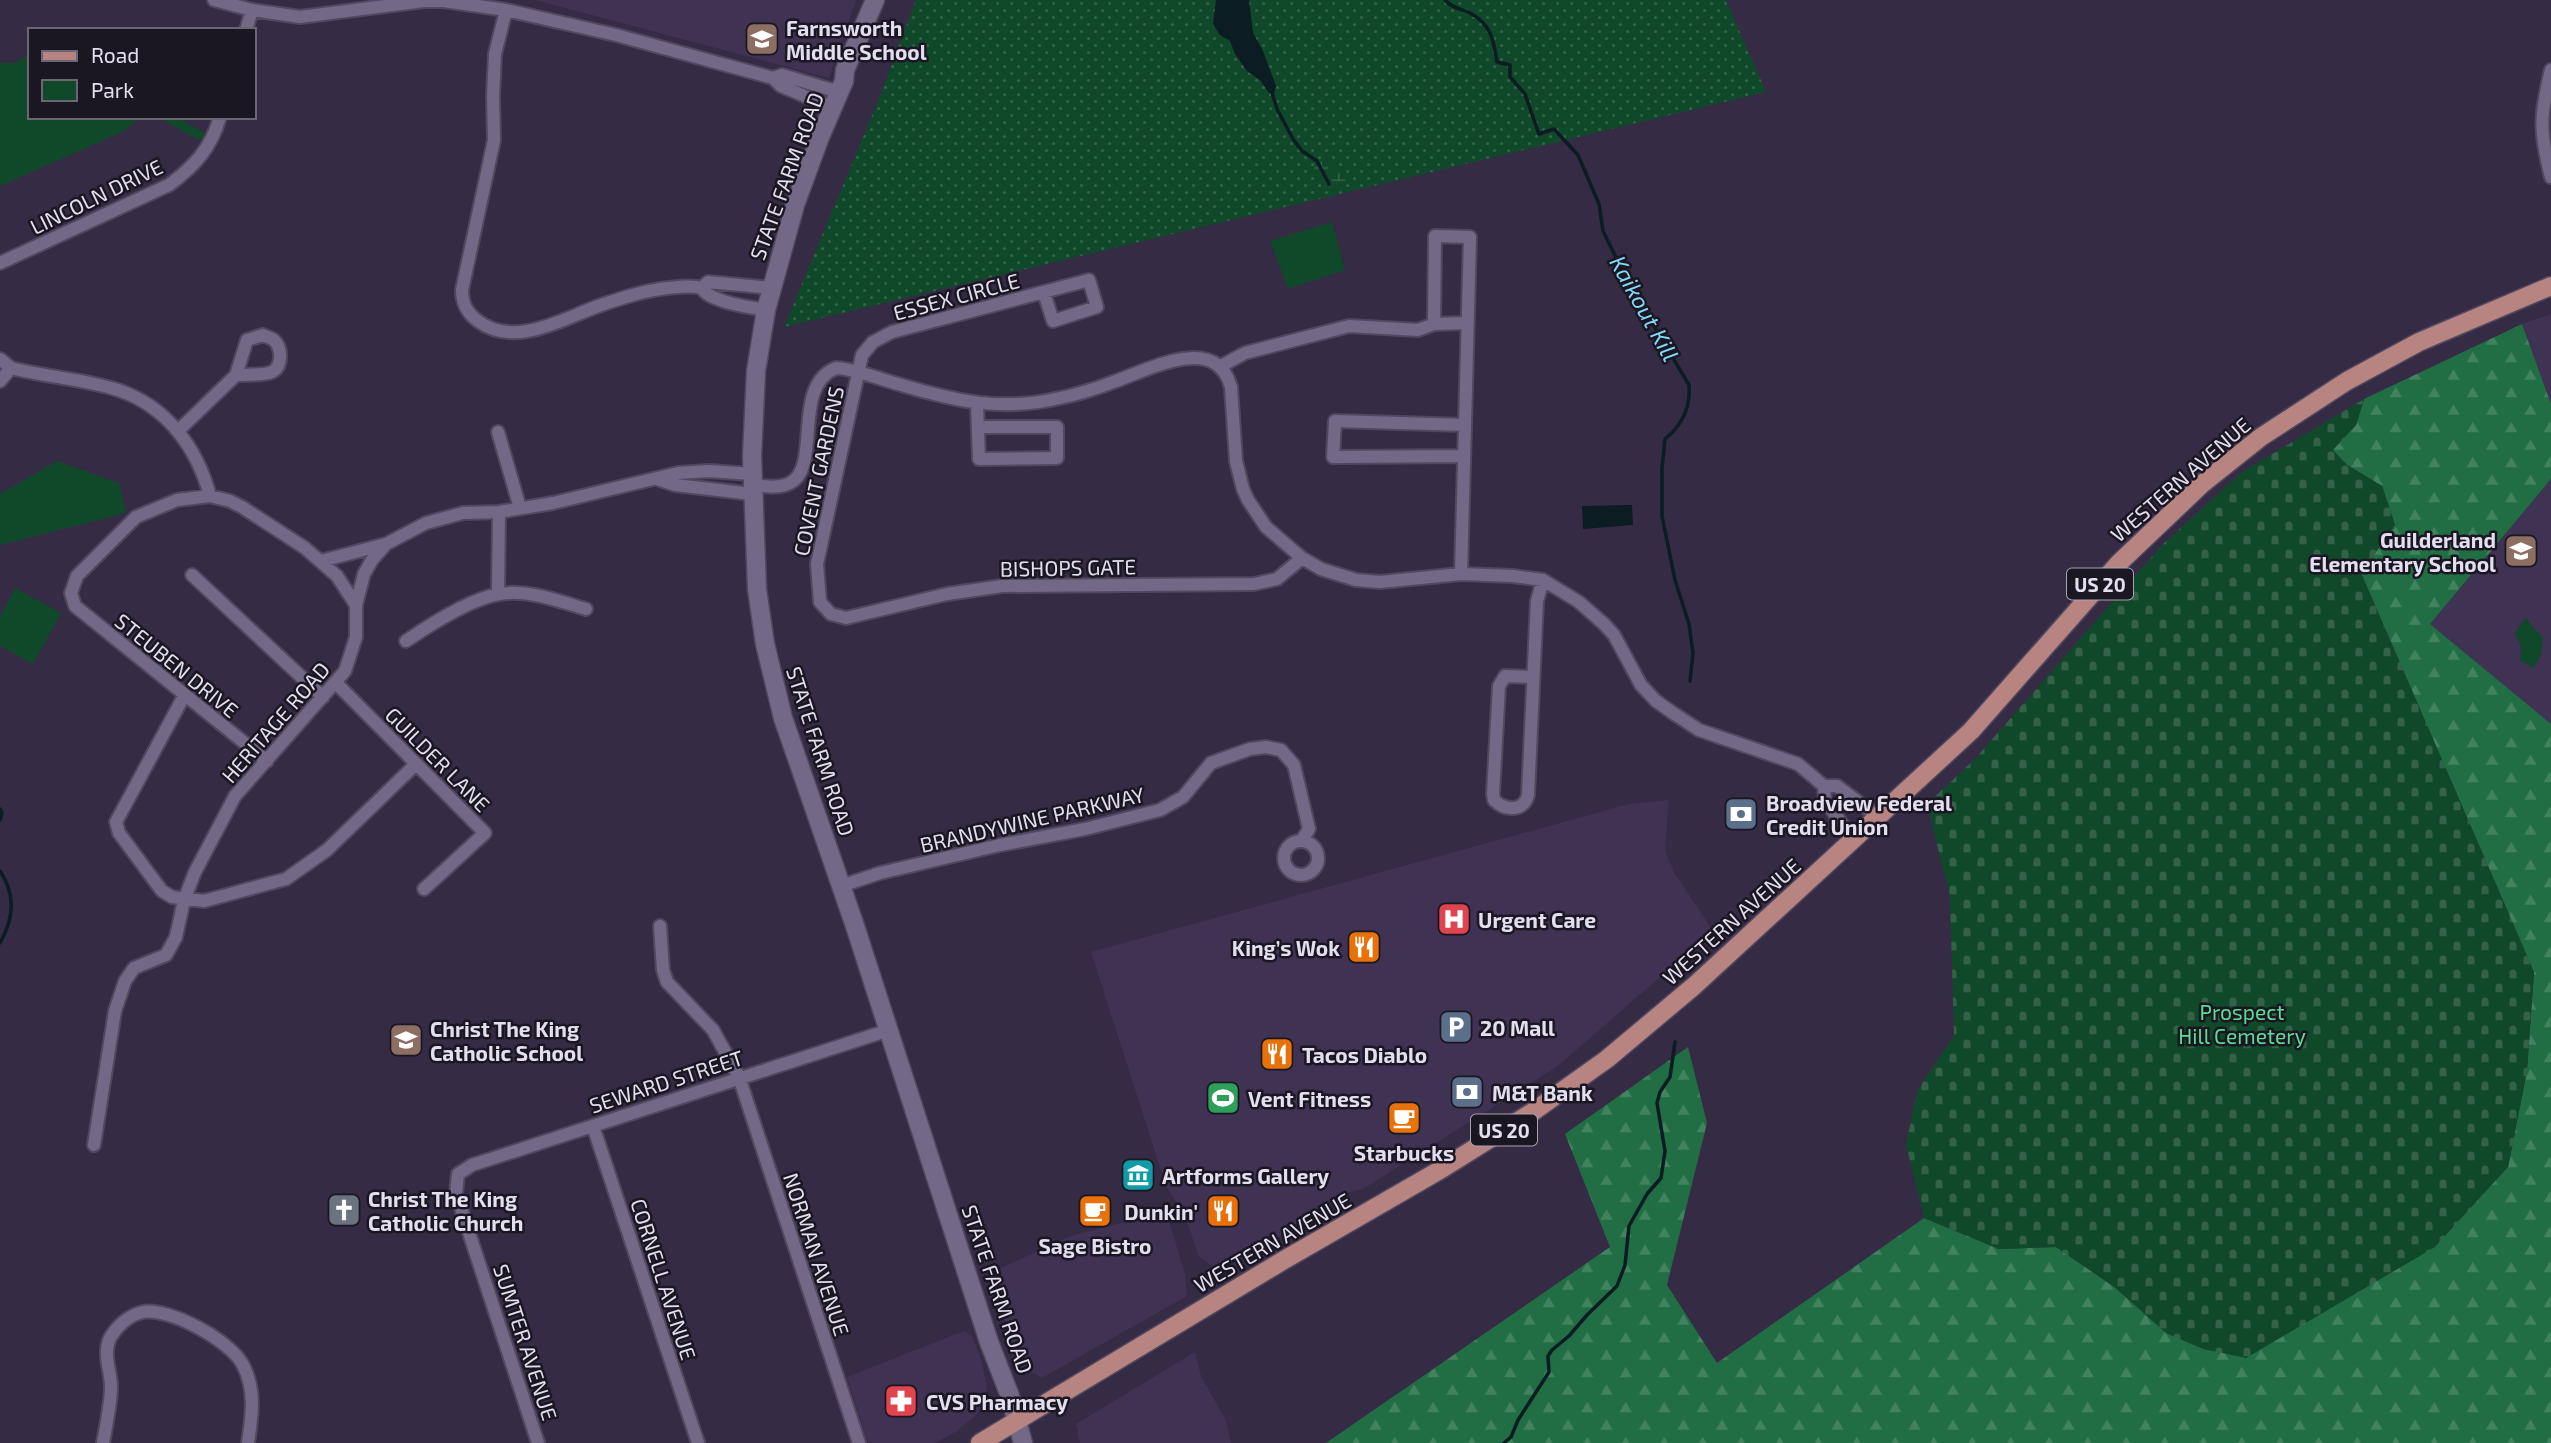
<svg xmlns="http://www.w3.org/2000/svg" width="2551" height="1443" font-family="'Exo 2',sans-serif">
<style>
.built{fill:#3f3253}
.grass{fill:url(#grass-dots)}
.forest{fill:url(#forest-firs)}
.wetland{fill:url(#wetland-marsh)}
.cemetery{fill:url(#cemetery-stones)}
.park{fill:#10482a}
.water{fill:#0b1c22}
.lines{fill:none;stroke-linecap:round;stroke-linejoin:round}
.stream{stroke:#0b1c22;stroke-width:3.5}
.minor-casing{stroke:#50485e;stroke-width:16}
.secondary-casing{stroke:#50485e;stroke-width:21}
.primary-casing{stroke:#50485e;stroke-width:21}
.minor{stroke:#736987;stroke-width:12}
.secondary{stroke:#736987;stroke-width:18}
.primary{stroke:#b78481;stroke-width:18}
.labels{text-anchor:middle;dominant-baseline:central;stroke-width:5;stroke-linejoin:round;paint-order:stroke}
.shield{fill:#1a1622;stroke:#a7a3b2;stroke-width:2}
.shield-label{font-size:19px;font-weight:bold;fill:#e4dff0}
.poi-label{font-size:21px;font-weight:bold;fill:#e4dff0;stroke:#1a1622;text-anchor:start}
.street-label{font-size:21px;fill:#e4dff0;stroke:#1a1622}
.park-label{font-size:21px;fill:#5cdd93;stroke:#1a1622}
.water-label{font-size:23px;font-style:italic;fill:#82daf7;stroke:#1a1622}
</style>
<defs>
<pattern id="grass-dots" width="8" height="8" patternUnits="userSpaceOnUse" patternTransform="scale(1.75)"><rect width="8" height="8" fill="#10482a"/><path d="M2 2h.1M6 6h.1" fill="none" stroke="#336249" stroke-width="1.8" stroke-linecap="round"/></pattern>
<pattern id="forest-firs" width="22" height="20" patternUnits="userSpaceOnUse" patternTransform="scale(1.75)"><rect width="22" height="20" fill="#216e44"/><path d="M5 1l3.5 6h-7zM16 11l3.5 6h-7z" fill="#41825f"/></pattern>
<pattern id="wetland-marsh" width="20" height="14" patternUnits="userSpaceOnUse" patternTransform="scale(1.75)"><rect width="20" height="14" fill="#10482a"/><path d="M1 5h8M5 5V1M11 12h8M15 12V8" fill="none" stroke="#336249"/></pattern>
<pattern id="cemetery-stones" width="16" height="16" patternUnits="userSpaceOnUse" patternTransform="scale(1.75)"><rect width="16" height="16" fill="#10482a"/><path d="M2 7V4a2 2 0 0 1 4 0v3zM10 15v-3a2 2 0 0 1 4 0v3z" fill="#336249"/></pattern>
</defs>
<rect width="100%" height="100%" fill="#352b45"/>
<path class="built" d="M535,0H856L829,78Z
M2551,314V404L2522,324Z
M2551,479V724L2430,624Z
M1669,800L1665,851L1674,872L1713,931L1558,1066L1363,1189L1335,1196L1277,1238L1241,1258L1223,1267L1210,1265L1199,1256L1184,1214L1166,1186L1091,952L1629,804Z
M1166,1211L1185,1274L1187,1296L1042,1378L1026,1369L1013,1346L988,1274L1071,1236Z
M964,1331L972,1336L981,1359L987,1387L984,1402L976,1415L957,1431L935,1443H868L847,1377Z
M1195,1352L1201,1376L1226,1420L1231,1443H1080L1076,1424Z"/>
<path class="grass" d="M916,0H1726L1766,92L784,327L878,101Z"/>
<path class="forest" d="M2522,324L2551,404V479L2430,624L2551,724V1443H1326L1610,1247L1565,1134L1688,1047L1707,1123L1667,1285L1717,1363L1924,1218L1999,1249L2056,1247L2113,1286L2508,1167L2527,1071L2534,972L2361,573L2395,525L2382,486L2347,465L2332,450L2356,425L2364,399Z"/>
<path class="wetland" d="M1322,161H1336L1347,184L1329,194L1310,169Z"/>
<path class="cemetery" d="M2364,399L2356,425L2333,450L2347,465L2382,486L2395,525L2361,573L2534,972L2527,1071L2508,1167L2435,1247L2246,1358L2203,1349L2166,1333L2113,1286L2056,1247L1999,1249L1924,1218L1906,1145L1917,1091L1954,1035L1950,897L1927,804L1974,760L2163,544L2242,472Z"/>
<path class="park" d="M30,55V117H140L126,130L0,186V63H14Z
M157,117H175L205,133L201,141Z
M1332,222L1345,270L1288,289L1270,241Z
M57,461L119,483L126,513L0,545V494Z
M15,588L61,613L33,664L0,646V617Z
M2525,618L2543,638L2541,655L2533,668L2520,660L2521,646L2515,633Z"/>
<path class="water" d="M1216,0H1249L1253,33L1263,51L1276,86L1274,94L1269,93L1260,80L1247,71L1235,54L1230,41L1220,35L1213,24Z
M1632,505L1633,525L1583,529L1582,506Z"/>
<g class="lines">
<path class="stream" d="M1445,0C1453,9 1460,8 1470,13C1491,24 1494,41 1497,62L1510,65V77L1525,94L1539,134L1554,129L1578,155L1599,204L1603,231L1629,284L1689,385C1691,408 1682,425 1665,439L1662,468V516L1675,580L1689,624L1693,653L1690,681
M1271,89L1277,109L1293,139L1302,151L1317,161L1329,184
M0,809L2,813L0,820
M0,871C16,895 14,918 0,943
M1504,1443L1511,1437L1518,1420L1549,1372L1548,1356L1552,1350L1569,1336L1587,1315L1617,1286L1625,1265L1629,1226L1647,1194L1661,1178L1665,1151L1657,1103L1660,1092L1670,1077L1675,1042"/>
<defs>
<path id="minor" d="M214,0L252,10L300,17L424,1H444L506,10L616,35L773,78L781,86L833,108
M506,10L495,54L493,96L494,140L462,290C462,304 467,313 478,321C515,349 564,318 601,305C622,298 646,290 668,288C678,287 692,285 701,288C704,290 705,293 709,295C725,304 748,307 766,310
M246,30L252,10
M2551,70C2540,115 2539,131 2551,177
M773,78L782,75L839,92
M0,263L169,185C195,166 211,148 220,117
M702,288L708,282L771,288
M1044,293L1053,321L1097,307L1089,280L892,332L873,342L862,355L817,564L820,602L831,614L846,618L947,594L1002,586L1254,584L1277,579L1302,558
M263,335C265,336 273,339 274,340C282,348 283,366 272,372C263,376 247,374 236,375L247,340Z
M0,359L11,368C46,377 84,379 118,390C166,406 197,447 210,496
M1221,366L1245,353L1349,326L1418,330L1434,324
M0,381L11,368
M977,404L979,459L1057,458V427H978
M179,430L236,375
M498,432L520,508
M1464,456L1333,457L1335,421L1465,425
M657,479L675,485L753,494
M752,485C764,486 779,489 790,483C822,467 791,386 836,368C856,369 879,379 898,384C955,401 1001,412 1060,398C1079,394 1098,388 1116,381C1150,369 1216,333 1231,387L1236,461L1243,489L1248,500L1266,527L1302,558L1321,569L1356,580L1380,582L1461,574L1513,576L1543,580L1579,602L1604,624L1614,635L1641,685L1656,701L1673,713L1699,730L1798,764L1824,786H1837L1878,817
M321,561L386,544L426,523L463,513L499,512L553,503L678,473L709,471L752,474
M1461,574L1470,237L1435,236L1434,324L1467,323
M192,575L323,697
M498,594L499,512
M406,641C431,624 470,599 499,594C528,589 559,601 586,609
M1533,677L1505,676L1499,686L1493,794L1494,800C1505,811 1524,812 1528,795L1537,601L1543,580
M336,683L485,833L424,889
M184,696L116,822L119,833L162,891L172,897L204,901L286,879L327,850L416,764
M267,761L75,606L71,593L77,576L136,517L177,500L210,496L230,501L242,507L305,548L337,576L356,605
M1824,786L1825,800L1853,840
M1284 858a17 17 0 1 1 34 0a17 17 0 1 1-34 0Z
M841,886L880,873L1000,845L1085,829L1160,810L1183,797L1211,763L1250,749L1266,747L1281,750L1294,765L1309,829L1302,840
M660,926L663,970L667,982L713,1030L739,1077L859,1443
M593,1126L698,1443
M94,1145L115,1011L125,981L134,968L166,955L176,937L184,900L195,872L235,796L345,671L356,637V605L364,574L372,560L386,544
M103,1443C106,1426 110,1408 111,1390C112,1373 102,1355 110,1338C117,1326 129,1315 143,1312C169,1307 231,1341 243,1365C256,1390 252,1416 248,1443
M538,1443L456,1193L458,1174L472,1165L889,1030"/>
<path id="secondary" d="M875,0L845,70L844,81L820,137L795,205L766,310L756,371L752,456L757,589L765,644L783,718L855,926L989,1342L1010,1396L1023,1443"/>
<path id="primary" d="M980,1443L1284,1260L1440,1170L1534,1111L1607,1059L1694,986L1971,731L2119,563L2202,484L2261,437L2347,381L2419,342L2551,286"/>
</defs>
<use href="#minor" class="minor-casing"/>
<use href="#secondary" class="secondary-casing"/>
<use href="#primary" class="primary-casing"/>
<use href="#minor" class="minor"/>
<use href="#secondary" class="secondary"/>
<use href="#primary" class="primary"/>
</g>
<defs>
<symbol id="school-square" viewBox="-11 -11 22 22"><rect x="-9" y="-9" width="18" height="18" rx="4" fill="#8d6e63" stroke="#1a1622"/><path d="M0-5L7-2L0 1L-7-2ZM-4 1L0 2.5L4 1V4Q0 6-4 4Z" fill="#fff"/></symbol>
<symbol id="bank-square" viewBox="-11 -11 22 22"><rect x="-9" y="-9" width="18" height="18" rx="4" fill="#5c6f8a" stroke="#1a1622"/><path d="M-6-4H6V4H-6ZM0-2.3a2.3 2.3 0 1 0 0 4.6a2.3 2.3 0 1 0 0-4.6Z" fill="#fff"/></symbol>
<symbol id="hospital-square" viewBox="-11 -11 22 22"><rect x="-9" y="-9" width="18" height="18" rx="4" fill="#e0444e" stroke="#1a1622"/><path d="M-5-5h3v3.5h4V-5h3V5h-3V1.5h-4V5h-3Z" fill="#fff"/></symbol>
<symbol id="restaurant-square" viewBox="-11 -11 22 22"><rect x="-9" y="-9" width="18" height="18" rx="4" fill="#e8710a" stroke="#1a1622"/><path d="M-5-6h1v4h1v-4h1v4h1v-4h1v5L-1.5 .5V6h-2V.5L-5-1ZM5-6V6H3V1.5H1.5Q1.5-4 5-6Z" fill="#fff"/></symbol>
<symbol id="parking-square" viewBox="-11 -11 22 22"><rect x="-9" y="-9" width="18" height="18" rx="4" fill="#5c6f8a" stroke="#1a1622"/><path d="M-3.5-5.5H1a3.5 3.5 0 0 1 0 7H-1V5.5H-3.5ZM-1-3.4V-.6H.8a1.4 1.4 0 0 0 0-2.8Z" fill="#fff"/></symbol>
<symbol id="stadium-square" viewBox="-11 -11 22 22"><rect x="-9" y="-9" width="18" height="18" rx="4" fill="#2e9e5b" stroke="#1a1622"/><path d="M0-5a6.5 5 0 1 0 0 10a6.5 5 0 1 0 0-10ZM-3.5-1.8h7v3.6h-7Z" fill="#fff"/></symbol>
<symbol id="cafe-square" viewBox="-11 -11 22 22"><rect x="-9" y="-9" width="18" height="18" rx="4" fill="#e8710a" stroke="#1a1622"/><path d="M-5.5-4.5H6V0H3Q3 3.5 0 3.5H-2.5Q-5.5 3.5-5.5 0ZM3-3.2v2h1.7v-2ZM-6 4.5H4V6H-6Z" fill="#fff"/></symbol>
<symbol id="museum-square" viewBox="-11 -11 22 22"><rect x="-9" y="-9" width="18" height="18" rx="4" fill="#0f9aa8" stroke="#1a1622"/><path d="M0-6L6-3V-2H-6V-3ZM-5-1h2V3h-2ZM-1-1h2V3h-2ZM3-1h2V3H3ZM-6 4H6V6H-6Z" fill="#fff"/></symbol>
<symbol id="church-square" viewBox="-11 -11 22 22"><rect x="-9" y="-9" width="18" height="18" rx="4" fill="#6b7280" stroke="#1a1622"/><path d="M-1.2-6h2.4v3.5h3.3v2.4h-3.3V6h-2.4V-.1h-3.3v-2.4h3.3Z" fill="#fff"/></symbol>
<symbol id="pharmacy-square" viewBox="-11 -11 22 22"><rect x="-9" y="-9" width="18" height="18" rx="4" fill="#e0444e" stroke="#1a1622"/><path d="M-2-6h4v4h4v4h-4v4h-4v-4h-4v-4h4Z" fill="#fff"/></symbol>
</defs>
<g fill-rule="evenodd">
<use href="#school-square" x="743" y="20" width="38" height="38"/>
<use href="#school-square" x="2502" y="532" width="38" height="38"/>
<use href="#bank-square" x="1722" y="795" width="38" height="38"/>
<use href="#hospital-square" x="1435" y="900" width="38" height="38"/>
<use href="#restaurant-square" x="1345" y="928" width="38" height="38"/>
<use href="#parking-square" x="1437" y="1008" width="38" height="38"/>
<use href="#school-square" x="387" y="1021" width="38" height="38"/>
<use href="#restaurant-square" x="1258" y="1035" width="38" height="38"/>
<use href="#bank-square" x="1448" y="1073" width="38" height="38"/>
<use href="#stadium-square" x="1204" y="1079" width="38" height="38"/>
<use href="#cafe-square" x="1385" y="1099" width="38" height="38"/>
<use href="#museum-square" x="1119" y="1156" width="38" height="38"/>
<use href="#church-square" x="325" y="1191" width="38" height="38"/>
<use href="#cafe-square" x="1076" y="1192" width="38" height="38"/>
<use href="#restaurant-square" x="1204" y="1192" width="38" height="38"/>
<use href="#pharmacy-square" x="882" y="1382" width="38" height="38"/>
</g>
<g class="labels">
<g class="shield">
<rect x="2067" y="568.5" width="66" height="31" rx="5"/>
<rect x="1471" y="1114.5" width="66" height="31" rx="5"/>
</g>
<g class="shield-label">
<text x="2100" y="584">US 20</text>
<text x="1504" y="1130">US 20</text>
</g>
<g class="poi-label">
<text x="786" y="27">Farnsworth<tspan x="786" dy="24">Middle School</tspan></text>
<text x="2496" y="539" text-anchor="end">Guilderland<tspan x="2496" dy="24">Elementary School</tspan></text>
<text x="1766" y="802">Broadview Federal<tspan x="1766" dy="24">Credit Union</tspan></text>
<text x="1478" y="919">Urgent Care</text>
<text x="1340" y="947" text-anchor="end">King’s Wok</text>
<text x="1480" y="1027">20 Mall</text>
<text x="430" y="1028">Christ The King<tspan x="430" dy="24">Catholic School</tspan></text>
<text x="1302" y="1054">Tacos Diablo</text>
<text x="1492" y="1092">M&amp;T Bank</text>
<text x="1248" y="1098">Vent Fitness</text>
<text x="1404" y="1152" text-anchor="middle">Starbucks</text>
<text x="1162" y="1175">Artforms Gallery</text>
<text x="368" y="1198">Christ The King<tspan x="368" dy="24">Catholic Church</tspan></text>
<text x="1198" y="1211" text-anchor="end">Dunkin'</text>
<text x="1095" y="1245" text-anchor="middle">Sage Bistro</text>
<text x="926" y="1401">CVS Pharmacy</text>
</g>
<g class="street-label">
<text transform="translate(786 176) rotate(-70)">STATE FARM ROAD</text>
<text transform="translate(96 196) rotate(-26)">LINCOLN DRIVE</text>
<text transform="translate(956 296) rotate(-15)">ESSEX CIRCLE</text>
<text transform="translate(818 471) rotate(-78)">COVENT GARDENS</text>
<text transform="translate(2180 479) rotate(-41)">WESTERN AVENUE</text>
<text transform="translate(1068 567) rotate(-1)">BISHOPS GATE</text>
<text transform="translate(177 665) rotate(39)">STEUBEN DRIVE</text>
<text transform="translate(275 722) rotate(-49)">HERITAGE ROAD</text>
<text transform="translate(821 751) rotate(72)">STATE FARM ROAD</text>
<text transform="translate(438 759) rotate(45)">GUILDER LANE</text>
<text transform="translate(1032 819) rotate(-13)">BRANDYWINE PARKWAY</text>
<text transform="translate(1731 921) rotate(-42)">WESTERN AVENUE</text>
<text transform="translate(666 1081) rotate(-18)">SEWARD STREET</text>
<text transform="translate(1272 1242) rotate(-30)">WESTERN AVENUE</text>
<text transform="translate(817 1254) rotate(72)">NORMAN AVENUE</text>
<text transform="translate(664 1279) rotate(72)">CORNELL AVENUE</text>
<text transform="translate(998 1289) rotate(71)">STATE FARM ROAD</text>
<text transform="translate(526 1342) rotate(72)">SUMTER AVENUE</text>
</g>
<g class="park-label">
<text x="2242" y="1011">Prospect<tspan x="2242" dy="24">Hill Cemetery</tspan></text>
</g>
<g class="water-label">
<text transform="translate(1645 308) rotate(61)">Kaikout Kill</text>
</g>
</g>
<rect x="28" y="28" width="228" height="91" fill="#1a1622" stroke="#6b6674" stroke-width="2"/>
<rect x="42" y="51" width="35" height="10" fill="#b78481" stroke="#6b6674" stroke-width="2"/>
<text x="91" y="63" font-size="21" fill="#e4dff0">Road</text>
<rect x="42" y="80" width="35" height="21" fill="#10482a" stroke="#6b6674" stroke-width="2"/>
<text x="91" y="98" font-size="21" fill="#e4dff0">Park</text>
</svg>
